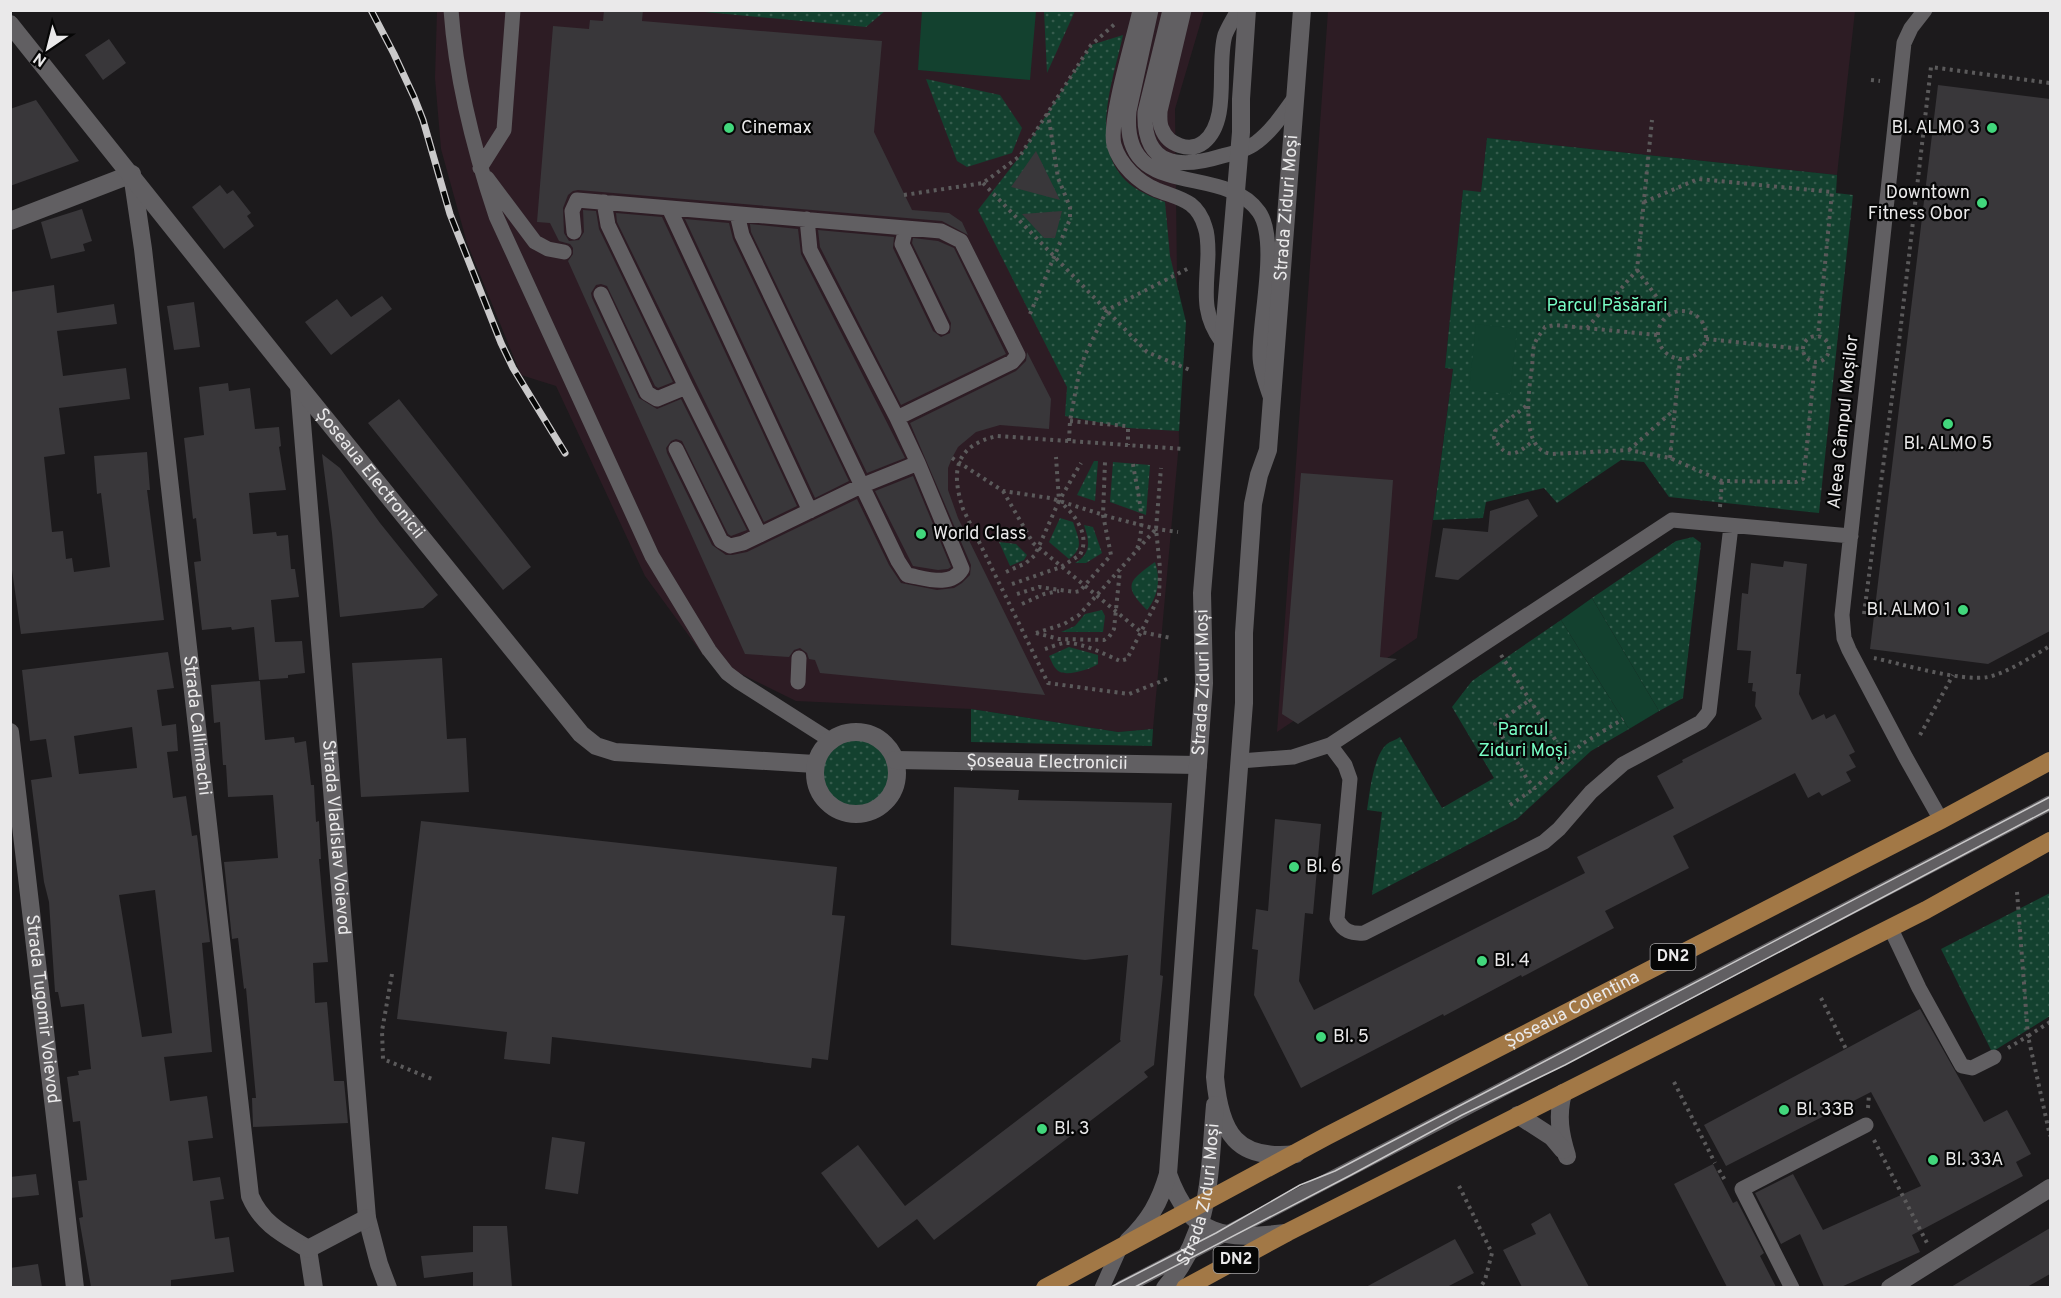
<svg xmlns="http://www.w3.org/2000/svg" width="2061" height="1298" font-family="Overpass,sans-serif">
<style>
.commercial{fill:#2d1c24}
.grass{fill:url(#grass-dots)}
.pitch{fill:#13412f}
.building{fill:#39373a;fill-rule:evenodd}
.lines{fill:none;stroke-linecap:round;stroke-linejoin:round}
.path{stroke:#5b5a5b;stroke-width:4;stroke-dasharray:3 4.5;stroke-linecap:butt}
.lane{stroke:#615f62;stroke-width:15}
.street{stroke:#615f62;stroke-width:18}
.secondary{stroke:#615f62;stroke-width:18}
.primary{stroke:#a27846;stroke-width:18}
.tram{stroke:#cac9ca;stroke-width:1.5}
.rail-casing{stroke:#cac9ca;stroke-width:7}
.rail{stroke:#060606;stroke-width:4.5;stroke-dasharray:14;stroke-linecap:butt}
.poi-dot{fill:#42d77c;stroke:#060606;stroke-width:2}
.labels{text-anchor:middle;dominant-baseline:central;stroke-width:4.5;stroke-linejoin:round;paint-order:stroke}
.shield{fill:#060606;stroke:#a6a5a6;stroke-width:1.5}
.shield-label{font-size:16px;font-weight:bold;fill:#eae9ea}
.poi-label{font-size:18px;fill:#eae9ea;stroke:#060606;text-anchor:start}
.street-label{font-size:18px;fill:#eae9ea;stroke:#060606}
.park-label{font-size:18px;fill:#78fdc5;stroke:#060606}
</style>
<defs>
<pattern id="grass-dots" width="8" height="8" patternUnits="userSpaceOnUse" patternTransform="scale(1.5)"><rect width="8" height="8" fill="#13412f"/><path d="M2 2h.1M6 6h.1" fill="none" stroke="#365c4d" stroke-width="1.8" stroke-linecap="round"/></pattern>
</defs>
<rect width="100%" height="100%" fill="#1c1a1c"/>
<path class="commercial" d="M437,11H1204L1175,109L1179,443L1153,729L1118,732L971,709L796,701L703,655L645,576L556,386L521,375L467,243L441,149L435,78Z
M1328,11H1855L1837,175L1487,138L1481,192L1463,191L1445,368L1453,369L1417,638L1277,732Z"/>
<path class="grass" d="M694,11H885L866,27Z
M1044,11H1075L1047,73Z
M1123,35C1112,86 1082,162 1144,193C1151,197 1158,199 1165,202L1170,256L1186,322L1179,431L1128,428L1065,416L1067,387L978,210L1020,156L1091,45Z
M926,79L1000,95L1022,128L1012,153L967,167L957,161Z
M1487,138L1837,175L1836,193L1853,195L1819,513L1669,497L1644,462L1621,460L1557,503L1544,488L1486,502L1483,518L1433,520L1453,369L1445,368L1463,190L1481,192Z
M1094,461H1098L1095,501L1077,495Z
M1113,462L1150,465L1146,515L1110,502Z
M1060,518L1073,522C1078,538 1085,547 1069,559L1049,542Z
M1084,525L1093,527L1102,553L1086,563H1075C1091,554 1090,542 1084,525Z
M1693,537L1701,543L1683,698L1659,711L1592,598L1676,541Z
M999,542L1016,544L1027,555L1024,560L1010,566Z
M1155,562C1161,580 1158,596 1147,610C1122,585 1129,581 1155,562Z
M1102,610L1105,616L1103,632H1061L1075,626L1085,614Z
M1561,620L1629,729L1591,751L1517,819L1372,895L1382,812L1367,810C1370,792 1373,756 1387,744C1391,741 1396,740 1400,737L1442,808L1494,778L1452,707L1472,681Z
M1069,647L1098,655V664C1091,669 1069,676 1060,672C1054,669 1052,662 1049,656Z
M971,709L1118,732L1153,729L1152,746L971,742Z
M815 773a41 41 0 1 1 82 0a41 41 0 1 1-82 0Z
M2050,893V1016L1992,1052L1941,949Z"/>
<path class="pitch" d="M922,11H1036L1030,80L918,70Z
M1476,324L1517,329L1510,394L1469,390Z
M1592,598L1659,711L1629,729L1561,620Z"/>
<path class="building" d="M604,10H643L642,21L882,41L874,132L912,210L949,213L962,222L968,235L942,221L578,190L573,191L568,195L563,208L564,233L569,241L579,240L584,232L583,210L596,211L599,229L673,382L658,388L655,386L607,286L601,284L596,285L591,293L592,298L639,398L657,409L681,399L747,530L731,536L728,534L682,441L676,439L671,441L666,448L667,453L712,545L726,555H732L747,552L857,499L889,565L901,583L937,590L954,588L962,583L970,575L971,565L910,423L1016,371L1026,361L1027,352L1051,399L1049,429L1000,425L976,432L958,447L952,458L948,468V490L958,518L1045,695L820,673L815,660L809,659L807,653L800,648L794,650L789,657L745,654L568,261L573,254V248L570,244L559,241L550,223L537,222L553,26L589,29L590,20L603,21Z
M109,39L126,63L103,80L85,55Z
M1938,85L2050,99V631L1988,664L1870,649Z
M36,100L79,161L10,186V109Z
M1036,151L1060,200L1011,187Z
M220,185L227,194L233,190L251,213L247,216L254,226L224,249L192,207Z
M82,209L92,241L83,244L85,251L51,259L41,222Z
M1062,211L1055,238H1044L1022,214Z
M616,213L662,217L797,506L764,522L617,222Z
M685,219L729,223L733,239L849,481L815,498Z
M750,224L798,229L801,254L905,458L867,473L751,232Z
M818,230L894,237L893,248L933,331L941,337L950,333L951,323L912,243L913,238L938,241L954,248L1006,354L901,405L820,247Z
M54,285L57,313L114,304L117,324L57,331L63,376L126,368L130,399L59,408L65,454L44,457L52,532L63,531L66,559L72,558L74,572L110,567L101,493L97,494L94,456L147,452L150,490H147L164,620L21,634L10,556V292Z
M382,296L392,309L331,355L305,322L337,299L351,317Z
M194,302L200,347L174,350L167,306Z
M228,383L229,391L250,388L255,429L279,427L281,446L279,447L286,490L249,493L253,534L276,532L277,536L288,535L291,569H295L299,597L271,600L275,642L302,641L305,673L288,675V678L259,680L254,627L232,630L231,627L202,630L194,562L201,561L196,518L193,519L184,438L204,435L199,387Z
M399,399L531,567L503,590L368,423Z
M322,454L340,468L380,523L438,595L423,608L340,617L332,533Z
M1301,473L1393,480L1380,657L1397,659L1298,724L1282,714Z
M913,476L951,567L948,569L938,570L913,566L875,491Z
M1528,499L1538,516L1458,580L1435,577L1443,528L1488,532L1490,511Z
M1784,561L1807,564L1796,674H1801L1799,694L1812,720L1824,714L1826,719L1835,714L1855,752L1849,755L1856,767L1846,772L1851,781L1822,796L1819,792L1808,798L1795,773L1673,836L1689,868L1605,911L1614,928L1522,977L1521,975L1444,1016L1443,1014L1301,1088L1254,995L1258,950L1252,949L1256,909L1268,911L1275,819L1321,824L1313,914L1305,913L1299,981L1314,1010L1585,873L1577,857L1674,808L1657,776L1683,762L1682,760L1762,719L1755,706L1756,692L1752,691L1753,683H1748L1751,651L1737,650L1742,593L1748,594L1751,563L1783,567Z
M168,652L174,688L157,690L162,726L176,724L178,751L167,752L173,798L186,796L192,836L197,835L210,942L202,943L212,1052L164,1057L170,1101L207,1096L213,1138L188,1141L193,1181L220,1177L224,1199L210,1201L215,1239L229,1237L234,1272L171,1280V1287H91L79,1218L83,1217L78,1181L87,1180L80,1121L73,1122L67,1077L79,1075L78,1071L91,1069L84,1004L61,1007L58,992H55L49,902L44,882L31,780L52,777L46,739L30,741L22,670ZM132,727L137,768L79,774L74,736ZM155,890L172,1033L142,1037L119,895Z
M442,658L447,739L466,738L469,792L361,797L352,663Z
M260,681L265,740L294,737L295,743L306,741L311,785H314L316,822L319,821L321,859H319L328,962L313,963L315,1003L327,1002L334,1081H344L348,1123L253,1127L252,1098H256L246,988L244,989L238,938L232,939L224,862L278,858L273,795L228,797L226,765H223L220,722L214,723L211,685Z
M954,787L1019,790L1018,800L1172,803L1160,975L1163,976L1154,1065L1144,1072L1148,1077L934,1240L917,1219L878,1248L821,1173L858,1145L905,1206L1121,1041L1120,1040L1128,955L1085,960L951,945Z
M421,821L837,867L832,915L845,916L828,1060L812,1058L811,1068L552,1037L550,1064L504,1059L507,1032L397,1019Z
M1920,1009L1984,1122L2007,1110L2031,1154L2016,1162L2023,1176L1912,1235L1920,1252L1841,1287H1824L1800,1234L1781,1244L1755,1193L1793,1174L1823,1230L1921,1186L1871,1092L1726,1166L1704,1125Z
M552,1137L585,1142L578,1194L545,1189Z
M1713,1164L1733,1203L1737,1201L1764,1253L1760,1256L1776,1287H1727L1674,1184Z
M36,1174L39,1195L10,1198V1177Z
M1550,1213L1589,1287H1522L1503,1250L1536,1234L1531,1224Z
M473,1226H507L512,1287H473V1272L424,1278L421,1256L473,1252Z
M2050,1228V1274L2027,1287H1951Z
M1455,1239L1474,1273L1447,1287H1366Z
M38,1264L42,1287H10V1268Z"/>
<g class="lines">
<path class="path" d="M1871,80L1880,81
M983,183L1147,352L1190,370
M904,195L983,183L1020,156L1091,45L1116,23
M1644,202L1698,179L1832,192L1818,336
M1637,270L1669,314
M1658 335a24 24 0 1 1 48 0a24 24 0 1 1-48 0Z
M1030,314L1070,219V207L1058,178L1048,113
M1587,328L1637,270L1652,120
M1657,335L1555,325L1545,327C1542,332 1537,337 1535,343C1532,350 1533,359 1532,367C1529,389 1519,451 1552,454L1629,450L1670,458L1722,481L1796,482L1803,479L1804,475L1815,362
M1803 349a13 13 0 1 1 26 0a13 13 0 1 1-26 0Z
M1706,339L1803,349
M1526,406L1495,431L1494,438C1507,461 1516,455 1533,441
M1070,421L1126,426L1128,428V445
M1069,441L1070,421L1079,373L1085,355L1107,310L1189,268
M1629,450L1674,410
M952,458L1003,491L1050,498L1110,517L1156,529L1178,532
M1670,458L1680,359
M1133,464C1137,491 1147,522 1137,549
M1003,491L1033,543L1141,632L1171,638
M1720,507L1722,481
M1006,572L1026,563L1035,555L1059,501L1056,457
M1012,584L1061,567L1080,555C1091,535 1074,513 1059,501L1081,463
M1017,594L1039,587L1075,592L1080,591L1111,555L1103,515L1105,462
M1022,604L1044,594L1059,591
M1864,614L1897,359L1931,67L2050,83
M1036,633L1064,624L1079,615L1155,530
M1036,633L1059,639L1104,640L1109,637L1114,629L1120,570
M1045,649C1051,647 1058,644 1064,643C1082,642 1104,654 1120,661L1127,659L1159,597L1160,568L1156,529L1161,468
M1501,655L1567,758L1535,788L1527,779L1495,724L1530,700
M1874,658C1902,664 1962,682 1988,677C2009,672 2031,657 2050,646
M1167,679L1129,694L1048,683L963,509C951,472 954,446 997,436L1184,449
M1920,735L1953,675
M1567,758L1582,744L1623,719
M1510,805L1535,788
M392,974L382,1031L383,1059L432,1079
M1821,998L1846,1049
M2050,1022L2028,1036L2050,1136
M2008,1048L2028,1036L2017,892
M1674,1082L1715,1163
M1868,1108L1869,1094
M1874,1140L1927,1243
M1719,1170L1726,1182
M1459,1186L1492,1253L1485,1280L1480,1288"/>
<path class="lane" d="M451,10C456,80 474,150 496,216L652,556L709,650L727,673L739,682L830,740
M1140,10C1134,38 1108,121 1114,145C1120,165 1138,182 1157,190C1180,199 1197,200 1205,227C1208,235 1208,245 1208,254C1207,289 1200,312 1222,342
M1151,10L1129,111C1120,204 1224,161 1259,212C1279,241 1259,320 1260,356C1260,369 1266,384 1270,396
M1170,10L1145,112C1143,167 1180,169 1222,156C1234,153 1247,150 1257,142C1273,130 1284,112 1296,96
M1184,10L1160,111C1160,117 1159,123 1162,129C1168,145 1190,153 1204,142C1231,120 1216,65 1225,35C1228,27 1234,18 1238,10
M1925,10L1911,28L1904,43L1842,615L1844,638L1849,650L1906,758L1941,820
M480,168L504,130L513,10
M487,178L535,242L548,249L564,252
M604,202L608,225L686,387L760,535
M669,208L810,511
M737,214L742,235L898,561L907,575C925,578 951,588 962,569L918,463L897,418L810,250L807,219
M906,228L902,244L942,327
M574,232L572,211L577,200L941,231L961,241L1018,355L1012,362L897,418
M601,294L647,393L657,399L686,387
M676,449L721,541L730,546L743,543L861,486L918,463
M798,682L799,658
M1330,745L1345,765L1350,779L1337,919C1343,931 1351,934 1364,933L1544,842L1559,829L1591,792L1623,764L1701,722L1709,712L1731,526
M1240,761L1293,757L1330,745L1672,520L1851,536
M1890,927L1919,988L1962,1066L1972,1068L1994,1057
M1102,1288L1120,1248
M1122,1288L2050,803
M1792,1288L1742,1189L1866,1125"/>
<g class="street">
<path id="s1" d="M10,221L132,174L143,249L250,1196C262,1224 283,1234 308,1249L314,1288"/>
<path id="s2" d="M299,386L367,1218L379,1264L388,1288"/>
<path id="s3" d="M10,732L75,1288"/>
<path d="M308,1249L367,1218"/>
<path d="M1890,1288L2050,1188"/>
</g>
<g class="secondary">
<path id="s4" d="M10,24L299,386L581,734L596,746L615,752L815,764"/>
<circle cx="856" cy="773" r="41"/>
<path id="s5" d="M895,760L1198,765"/>
<path d="M1563,1093C1557,1116 1560,1134 1567,1156"/>
<path d="M1518,1115L1552,1137L1563,1150"/>
<path id="s6" d="M1296,1154C1236,1161 1220,1133 1215,1077L1244,703V633L1253,504L1259,475L1268,450L1302,10"/>
<path d="M1168,1174C1191,1238 1225,1240 1286,1233"/>
<path id="s7" d="M1128,1241C1149,1221 1160,1202 1168,1174L1204,683L1202,593L1241,132V99L1247,10"/>
<path id="s8" d="M1165,1288C1212,1232 1209,1172 1215,1105"/>
</g>
<g class="primary">
<path id="s9" d="M1045,1288L1327,1136L1941,820L2050,761"/>
<path d="M1185,1288L1288,1232L1926,910L2050,841"/>
</g>
<path class="tram" d="M1109,1288L1216,1233L1300,1185L1335,1171L2050,797
M1133,1288L1351,1175L1462,1115L1565,1065L2050,809"/>
<defs>
<path id="rail" d="M371,10L394,54L414,97L423,120L450,214L501,343L513,368L565,453"/>
</defs>
<use href="#rail" class="rail-casing"/>
<use href="#rail" class="rail"/>
</g>
<g class="poi-dot">
<circle cx="729" cy="128" r="6"/>
<circle cx="1992" cy="128" r="6"/>
<circle cx="1982" cy="203" r="6"/>
<circle cx="1948" cy="424" r="6"/>
<circle cx="921" cy="534" r="6"/>
<circle cx="1963" cy="610" r="6"/>
<circle cx="1294" cy="867" r="6"/>
<circle cx="1482" cy="961" r="6"/>
<circle cx="1321" cy="1037" r="6"/>
<circle cx="1784" cy="1110" r="6"/>
<circle cx="1042" cy="1129" r="6"/>
<circle cx="1933" cy="1160" r="6"/>
</g>
<g class="labels">
<g class="shield">
<rect x="1650.5" y="944" width="45" height="26" rx="4.5"/>
<rect x="1213.5" y="1247" width="45" height="26" rx="4.5"/>
</g>
<g class="shield-label">
<text x="1673" y="957">DN2</text>
<text x="1236" y="1260">DN2</text>
</g>
<g class="poi-label">
<text x="741" y="128">Cinemax</text>
<text x="1980" y="128" text-anchor="end">Bl. ALMO 3</text>
<text x="1970" y="193" text-anchor="end">Downtown<tspan x="1970" dy="21">Fitness Obor</tspan></text>
<text x="1948" y="444" text-anchor="middle">Bl. ALMO 5</text>
<text x="933" y="534">World Class</text>
<text x="1951" y="610" text-anchor="end">Bl. ALMO 1</text>
<text x="1306" y="867">Bl. 6</text>
<text x="1494" y="961">Bl. 4</text>
<text x="1333" y="1037">Bl. 5</text>
<text x="1796" y="1110">Bl. 33B</text>
<text x="1054" y="1129">Bl. 3</text>
<text x="1945" y="1160">Bl. 33A</text>
</g>
<g class="street-label">
<text stroke="none"><textPath href="#s6" startOffset="1005">Strada Ziduri Moși</textPath></text>
<text transform="translate(1844 422) rotate(-84)">Aleea Câmpul Moșilor</text>
<text stroke="none"><textPath href="#s4" startOffset="576">Șoseaua Electronicii</textPath></text>
<text stroke="none"><textPath href="#s7" startOffset="572">Strada Ziduri Moși</textPath></text>
<text stroke="none"><textPath href="#s1" startOffset="686">Strada Callimachi</textPath></text>
<text stroke="none"><textPath href="#s5" startOffset="152">Șoseaua Electronicii</textPath></text>
<text stroke="none"><textPath href="#s2" startOffset="453">Strada Vladislav Voievod</textPath></text>
<text stroke="none"><textPath href="#s3" startOffset="279">Strada Tugomir Voievod</textPath></text>
<text stroke="none"><textPath href="#s9" startOffset="596">Șoseaua Colentina</textPath></text>
<text stroke="none"><textPath href="#s8" startOffset="102">Strada Ziduri Moși</textPath></text>
</g>
<g class="park-label">
<text x="1607" y="306">Parcul Păsărari</text>
<text x="1523" y="730">Parcul<tspan x="1523" dy="21">Ziduri Moși</tspan></text>
</g>
</g>
<rect width="2061" height="1298" fill="none" stroke="#eae9ea" stroke-width="24"/>
<g transform="translate(48 48) rotate(215)" stroke="#060606" stroke-width="4.5" paint-order="stroke">
<path d="M0-4.5L10 22L0 15L-10 22Z" fill="#eae9ea"/>
<text y="-9" font-size="16" font-weight="bold" text-anchor="middle" fill="#eae9ea">N</text>
</g>
</svg>
